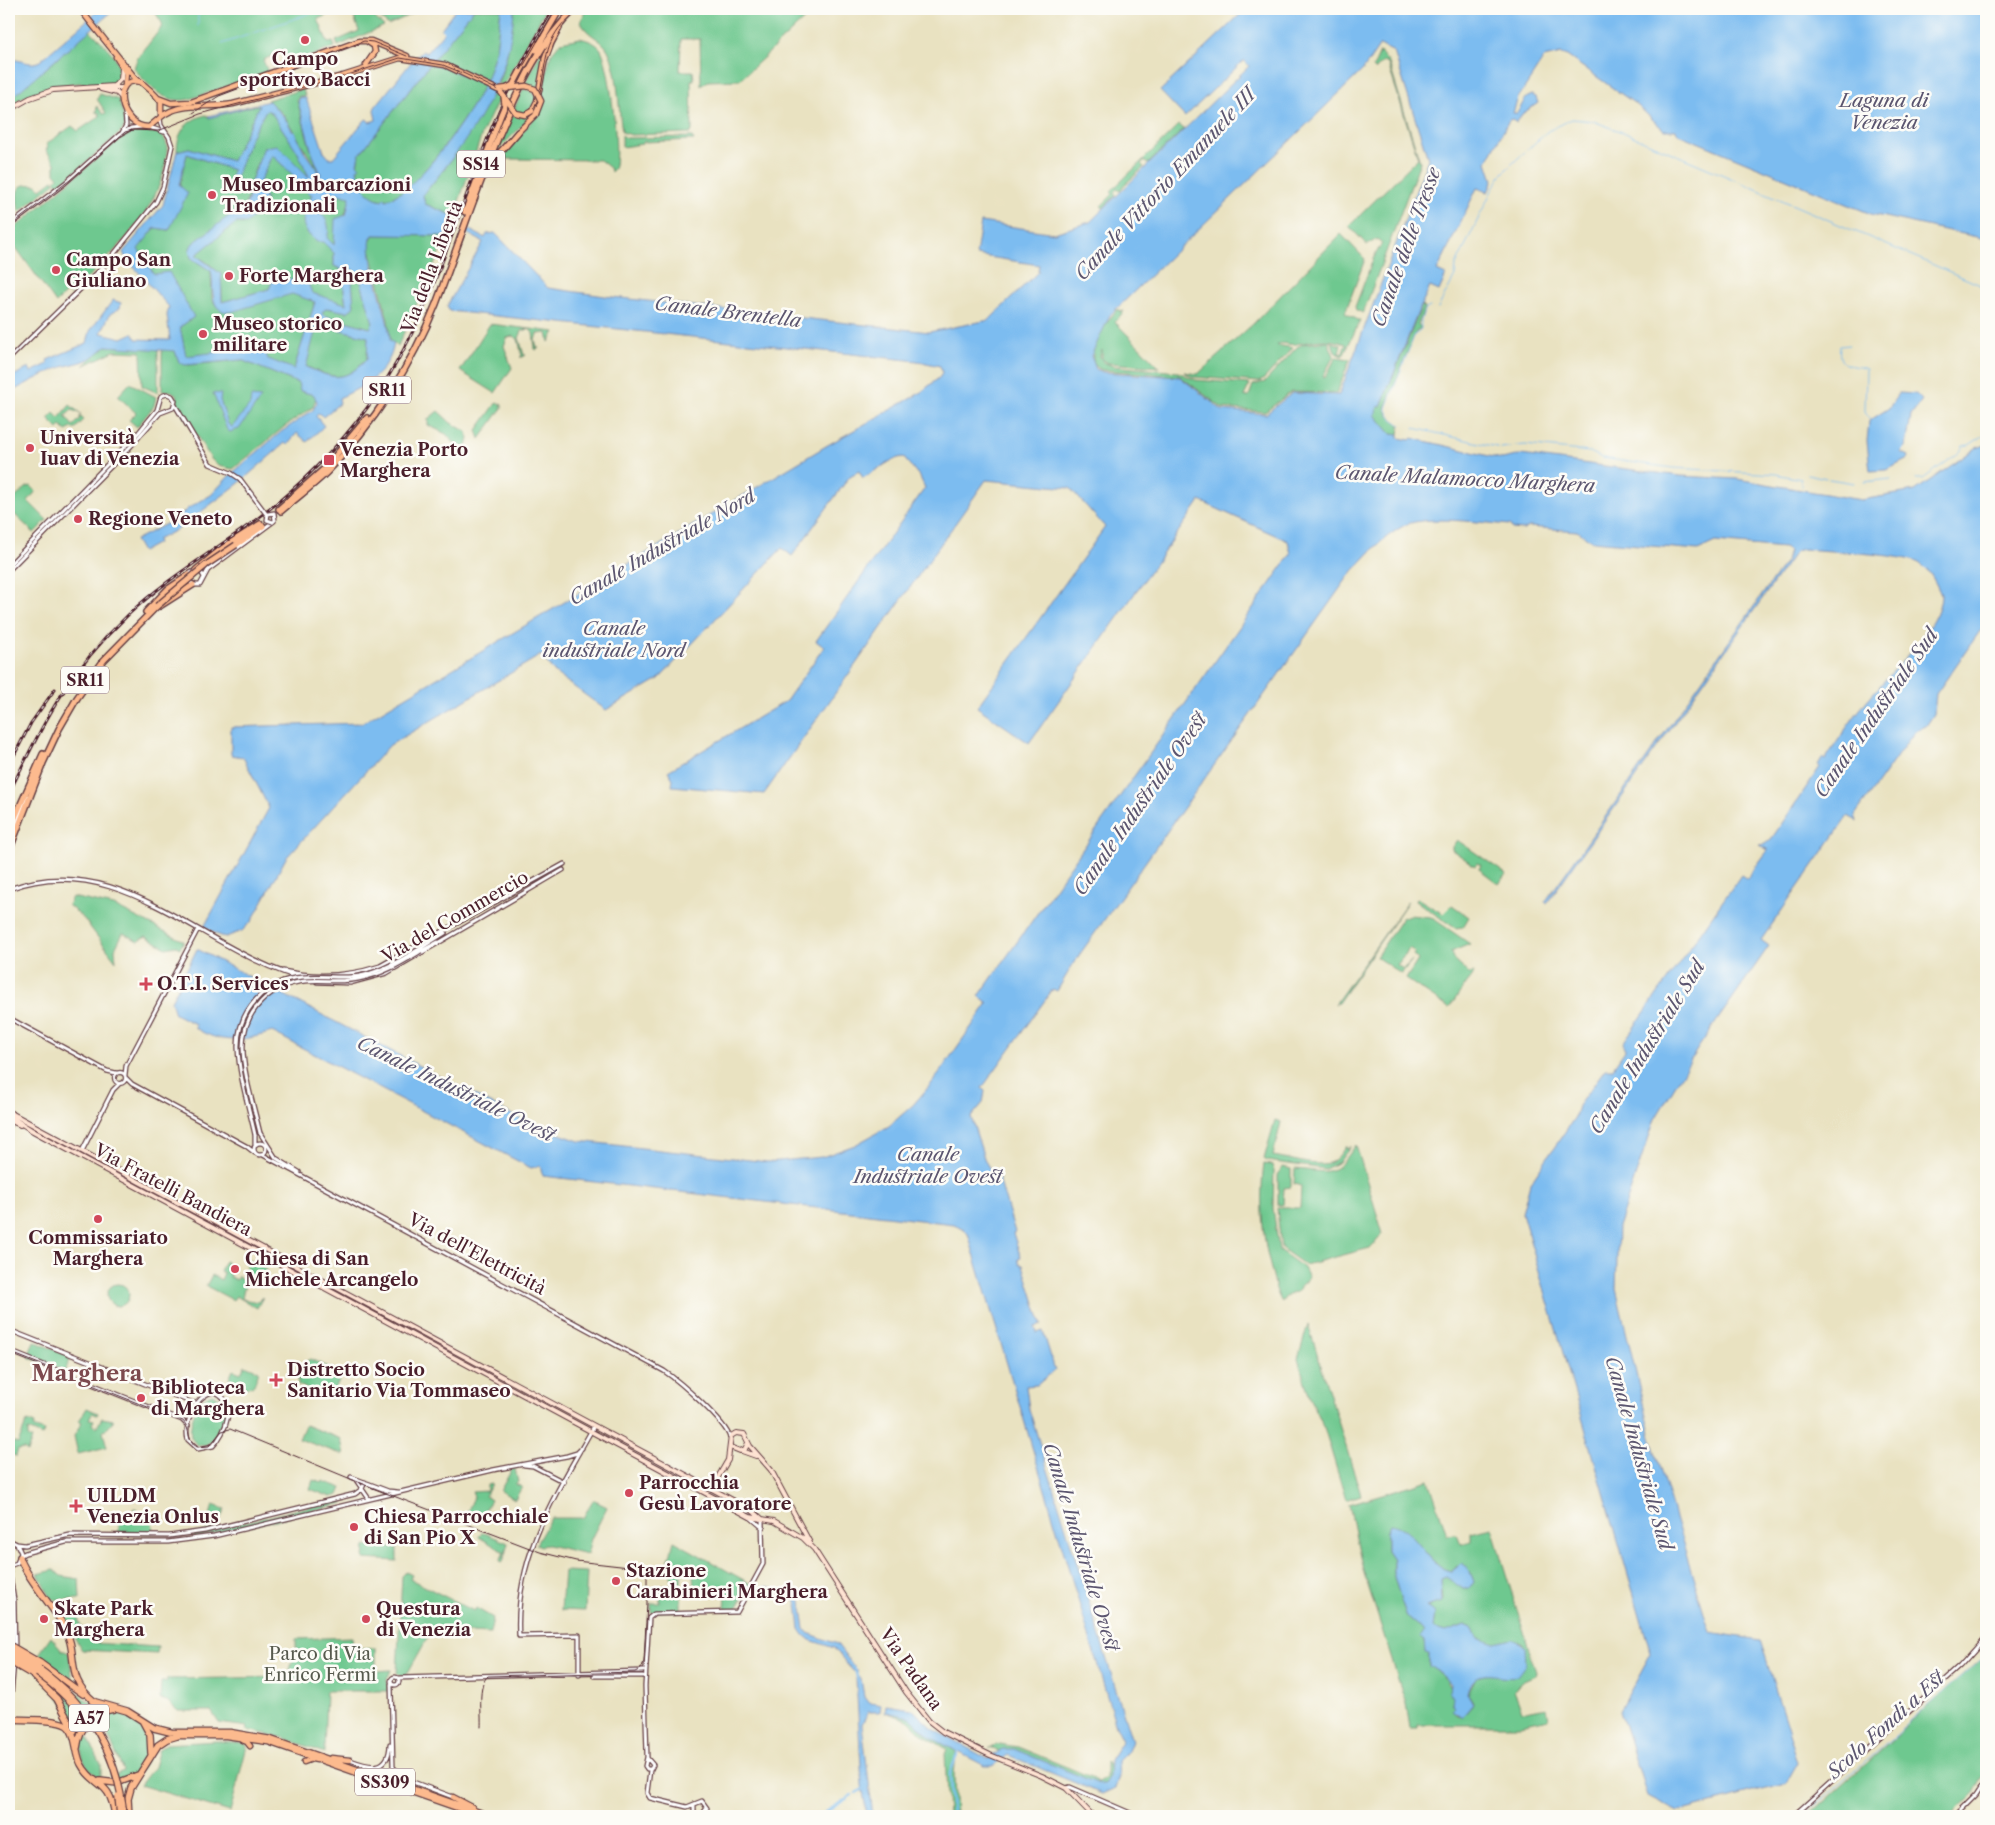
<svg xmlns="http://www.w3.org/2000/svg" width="1995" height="1825" font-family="'Libre Caslon Text',serif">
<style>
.green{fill:#6ec88f;stroke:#5c745d;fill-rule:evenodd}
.water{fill:#7cbcf0;stroke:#636e8e;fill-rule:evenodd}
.pier{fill:#e9e2c1}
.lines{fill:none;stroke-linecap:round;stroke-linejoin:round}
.stream{stroke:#7cbcf0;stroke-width:1}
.canal{stroke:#7cbcf0;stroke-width:2.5}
.trunk-tunnel{stroke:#c9bba3;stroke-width:5;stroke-dasharray:5 2.5;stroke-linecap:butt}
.tertiary-casing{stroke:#623c42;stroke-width:5.5}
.secondary-casing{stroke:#623c42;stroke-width:6}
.primary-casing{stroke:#623c42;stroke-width:7}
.trunk-casing{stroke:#623c42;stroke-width:8}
.motorway-casing{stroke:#623c42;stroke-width:8}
.tertiary{stroke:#fff;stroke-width:3}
.secondary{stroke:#fee3d2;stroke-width:4}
.primary{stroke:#fcba8e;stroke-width:4.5}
.trunk{stroke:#fcba8e;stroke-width:5}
.motorway{stroke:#fcba8e;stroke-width:5.5}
.tram{stroke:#4a1f2b;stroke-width:1}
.rail-casing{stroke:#4a1f2b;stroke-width:3}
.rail{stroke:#fdfcf7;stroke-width:1;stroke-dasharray:4;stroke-linecap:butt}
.tertiary-bridge-casing{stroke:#623c42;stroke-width:5.5;stroke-linecap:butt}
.primary-bridge-casing{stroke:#623c42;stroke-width:7;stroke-linecap:butt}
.trunk-bridge-casing{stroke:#623c42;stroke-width:8;stroke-linecap:butt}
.motorway-bridge-casing{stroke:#623c42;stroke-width:8;stroke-linecap:butt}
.tertiary-bridge{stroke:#fff;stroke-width:3}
.primary-bridge{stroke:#fcba8e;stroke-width:4.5}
.trunk-bridge{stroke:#fcba8e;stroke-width:5}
.motorway-bridge{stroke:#fcba8e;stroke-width:5.5}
.poi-dot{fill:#d1495b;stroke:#fdfcf7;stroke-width:2}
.labels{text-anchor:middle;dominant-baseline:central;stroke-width:5;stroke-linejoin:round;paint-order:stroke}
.shield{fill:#fdfcf7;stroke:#806168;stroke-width:1}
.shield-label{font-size:16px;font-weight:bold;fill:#4a1f2b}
.poi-label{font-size:18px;font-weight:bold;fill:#4a1f2b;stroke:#fdfcf7;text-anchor:start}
.street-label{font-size:18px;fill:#4a1f2b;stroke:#fdfcf7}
.park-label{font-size:18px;fill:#575a4e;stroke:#fdfcf7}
.water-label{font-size:19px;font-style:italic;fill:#5c5670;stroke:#fdfcf7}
.district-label{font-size:22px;font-weight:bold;fill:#7d4a4e;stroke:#fdfcf7}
</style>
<rect width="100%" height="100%" fill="#fdfcf7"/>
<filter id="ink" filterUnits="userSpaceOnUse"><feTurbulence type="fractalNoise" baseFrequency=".02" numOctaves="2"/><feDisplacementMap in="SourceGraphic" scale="10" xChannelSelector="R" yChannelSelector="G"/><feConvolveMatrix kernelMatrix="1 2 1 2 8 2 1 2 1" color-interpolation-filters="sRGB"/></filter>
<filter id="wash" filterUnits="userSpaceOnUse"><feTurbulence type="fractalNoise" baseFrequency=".0096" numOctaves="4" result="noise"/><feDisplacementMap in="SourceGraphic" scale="20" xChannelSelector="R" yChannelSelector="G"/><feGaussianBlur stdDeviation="1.12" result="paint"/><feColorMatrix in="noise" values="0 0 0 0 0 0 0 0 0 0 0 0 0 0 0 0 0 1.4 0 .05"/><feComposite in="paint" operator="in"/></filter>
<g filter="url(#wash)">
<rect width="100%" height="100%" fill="#e9e2c1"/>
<path class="green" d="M153,9H341L318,19L328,43L333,42L335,47L289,64L283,51L263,60L268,72L190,99C165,105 149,87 134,68L137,59L161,28L162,23Z
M351,9H355L357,12L366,10L384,26L338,46L336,41L359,31Z
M371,9H422L388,25Z
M474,9H501L496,50L486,81L434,59Z
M514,9H546L503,86L498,84C507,59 512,35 514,9Z
M586,9H815L740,80L708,81L701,86L700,39H681L680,71H693L694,80H691L692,131L690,133L631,135L622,132C618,108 619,71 608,50C601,38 586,35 581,22Z
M90,30C101,42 131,66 115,83C104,88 91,83 80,83C54,84 31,92 9,105V71H43Z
M552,36L538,90L525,84L543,47Z
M580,38C587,40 595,42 600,48C610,60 620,156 614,169L611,172L610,168L600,160C569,160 538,159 506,159L503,167V155L542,109L541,93L551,54L561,42Z
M1380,52L1389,63L1420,162L1363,313L1356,310L1355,307L1373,259L1382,243L1377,239L1367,245L1349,226L1418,158L1388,64L1383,62L1375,70L1373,68Z
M430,64L444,67L484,85C470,113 419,188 391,198C384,201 378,199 372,197C359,187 355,170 359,155Z
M303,89L305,96H299L297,100L311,151L320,174L283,114L267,100Z
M523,89L532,91L537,97C533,109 526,118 514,109Z
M495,90L500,96L482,134L454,216L425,204L423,195L452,159Z
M100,94L119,100L124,118L125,125L122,131L59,186L55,180L58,177L55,173V163L46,150L48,147L46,144L72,126L78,131L100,116L98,112L96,113L97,106L103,114L106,113L97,99Z
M256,105L259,106L232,161L189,148L177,151C177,131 188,119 206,115L209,117Z
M536,109V112L494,154L510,115L527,117Z
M266,110L271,112L297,151L310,178L277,145L257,163L250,184L235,179L250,139Z
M1179,125L1184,129L1148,164L1144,161L1141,164L1144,167L1124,185L1120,191L1117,189L1114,192L1116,195L1103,208L1101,206L1113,194L1111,191Z
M134,131L160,133C170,143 167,153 165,166C154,219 107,258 70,295L67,292L56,303L9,238V233L125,134Z
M622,135L626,138L692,137L694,140L643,142L642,144L622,147Z
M187,154L233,170L230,182L251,190C243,219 212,238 191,258L211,271L212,299L217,307L292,293L315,302L294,369C256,354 227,351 186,357L180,327L194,317L154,274L137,249L155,228L169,230Z
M272,155L296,178L295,182L312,195C305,212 298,222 312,238L323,241L334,253V266L341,269L346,305L312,293L306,278L273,280L269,289L222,302C222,274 221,271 197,256L196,253L236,223L246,224L265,204V196L258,186Z
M53,180L55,183L19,212C18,204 13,187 25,185C28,184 33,185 37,185L41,189Z
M329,192L351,197L334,245L327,238L325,218L312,207L316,198H323Z
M1341,234L1365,259L1345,313L1360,321L1344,354L1342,356L1336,353L1331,342L1341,345L1339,353L1342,354L1346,344C1324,337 1317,341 1296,344C1289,346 1283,341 1277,345L1293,348L1263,380L1259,382L1193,377L1184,372L1198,374L1253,324Z
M373,235L447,236L398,346L390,341L388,320L369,245Z
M351,268L359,276L374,323L370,328L323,315L322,312L327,308L347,312L354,307Z
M1422,305L1425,308L1418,324L1421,328L1416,331L1385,408L1389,416L1400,425L1399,435L1391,434L1375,415L1378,407L1381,406Z
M1118,309L1120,312L1124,311L1115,322L1159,367L1108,363L1102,359V350L1100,356L1103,362L1113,366L1178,372L1196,380L1250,384L1244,396L1247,397L1249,396L1253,385L1265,382L1297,347L1303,344L1328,341L1334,356L1323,376L1325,378L1336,357L1350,359L1337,393L1291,392L1265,412L1222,408L1180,376L1102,370C1078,362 1107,320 1118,309Z
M317,324L368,337L367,359C343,383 335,379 305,366Z
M490,324L555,332L549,342L547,333L538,334L535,339L537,348H539L537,350L533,348H535L533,333L529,329L522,331L519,338L524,355H526L523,357H520L522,356L518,339L513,336L507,338L504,346L512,368L495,393L460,371Z
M106,346L158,349V393L142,386L141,352L114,351L83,366Z
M162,349L175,351L179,362L189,365L241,360L298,383L300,391L314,395L316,398L313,407L284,427L233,469L218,466L212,460L178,406L177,395L171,391H162Z
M130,383L156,397L154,406L137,427L129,420L136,413L118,396Z
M497,402L502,405V408L480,439L477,430Z
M70,405L81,414L72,410L65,416L73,426L80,419V416L84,420L74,430L72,428L66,431L61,426L58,429L48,419L54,413L59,418Z
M438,411L451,423L467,432L469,439L467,446L458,447L446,434L428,425V419Z
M31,486L36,491L28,501L47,520L34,533L9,509V503L27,487Z
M1457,840L1506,874L1499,884L1479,869L1481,865L1477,863L1475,866L1452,850V847Z
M72,897L114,906L184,941L180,948L176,946L166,948L146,936L138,941L123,933L115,949L116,961L84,919L68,905Z
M1417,898L1443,914L1452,905L1469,917L1463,927L1455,928L1416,901Z
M1408,901L1338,1003L1335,1004Z
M1409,915L1431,917L1470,944L1451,952L1453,959L1469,974L1474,973L1449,1008L1406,979L1418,960L1413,955L1415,952L1409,948L1405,956H1404L1397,965L1403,969L1412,960L1401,974L1376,957L1402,918Z
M1275,1120L1281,1122L1273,1156C1289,1158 1313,1167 1329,1163C1336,1161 1342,1152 1346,1146L1348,1149L1351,1146L1339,1162L1325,1169L1267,1161L1264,1159Z
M1356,1145L1383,1234L1370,1248L1305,1265L1281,1248L1277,1208H1300L1301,1186L1294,1184L1295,1169C1331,1172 1333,1178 1356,1145Z
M1264,1164L1272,1165L1274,1171L1273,1208L1279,1250L1304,1268L1309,1278L1300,1286L1299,1291L1286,1296L1282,1302C1277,1295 1275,1285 1273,1276C1262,1239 1259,1202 1264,1164Z
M1283,1167L1291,1169V1187L1284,1188L1283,1205H1278V1175Z
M248,1259L266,1269L263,1281L269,1284L268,1287L245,1283L242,1299L258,1302L263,1297L257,1308L236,1296L233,1300L206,1286L212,1275L221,1280L224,1273L220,1271L225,1261L227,1262L230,1277L236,1280L238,1276L244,1280L248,1273L245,1271Z
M107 1295a11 11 0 1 1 22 0a11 11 0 1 1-22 0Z
M1308,1324L1361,1495L1346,1500L1324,1427L1309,1395L1298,1359Z
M34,1341L71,1357L65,1371L28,1357Z
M310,1359L340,1372V1379L330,1398L298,1385V1380L305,1362Z
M245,1365L259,1371L254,1385L242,1389L240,1383L229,1379L233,1370L241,1373Z
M212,1394L224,1400C232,1418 205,1465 191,1437C189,1423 196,1399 212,1394Z
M87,1408L98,1413L97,1415L92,1413L89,1419L94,1420L92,1424L97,1427L102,1418L114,1420L103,1432L107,1447L78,1454L74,1436L82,1422L79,1421Z
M27,1421L35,1424L33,1427L44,1431L42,1436L28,1430V1437L32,1439L27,1452L24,1449L18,1450L16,1456L9,1454V1441L18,1444Z
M305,1425L341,1439L344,1455L299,1439Z
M512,1469H515L518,1482L515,1484L522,1487L515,1499L500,1491Z
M313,1480L322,1483L323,1481L342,1488L339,1495L331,1497L310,1489Z
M1429,1480L1447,1535L1457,1534L1461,1544L1471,1541V1533L1492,1528L1536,1672L1535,1676L1524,1681L1514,1690L1522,1712L1546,1707L1548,1719L1521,1725H1418V1728H1410L1406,1704L1363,1570L1349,1504ZM1390,1524C1416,1530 1430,1570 1452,1571L1457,1566L1469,1569L1474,1582L1468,1589H1463L1446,1577L1441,1579L1443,1600L1426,1608L1435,1613L1433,1627L1434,1629L1446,1632L1465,1625L1472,1628L1477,1637C1483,1639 1490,1643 1496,1643C1509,1644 1510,1637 1523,1644V1666L1518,1674H1488L1476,1677L1468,1693L1473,1702L1472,1706L1462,1717L1455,1714C1456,1694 1447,1676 1429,1666V1653L1421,1636L1425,1632L1407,1617L1400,1597L1393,1573V1559L1387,1550V1531Z
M492,1484L485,1496L491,1500L478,1522L465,1517L474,1497L472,1492L487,1491V1485Z
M342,1499L343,1503L287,1517L286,1512Z
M593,1500L607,1507L591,1539L587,1554L544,1544L541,1546L536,1544L551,1518H583Z
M213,1505L225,1509L217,1526L206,1529Z
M134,1508L137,1509L136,1516L143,1518L146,1516L152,1517L153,1533H118L121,1515L131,1517Z
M284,1513L285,1518L194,1538V1534Z
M482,1532L508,1543L503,1562L500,1561L504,1552L479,1537Z
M674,1541L751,1584L736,1610L725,1611L726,1592L707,1589L694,1591L693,1573L681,1572V1611L651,1612V1603H660V1586H672L671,1573L662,1572V1567L668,1563Z
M365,1546L397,1548V1561L364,1559Z
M54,1570L61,1576L79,1579L80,1599L52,1600L38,1574Z
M564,1571L587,1572L585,1611L561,1610Z
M406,1572L412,1575L410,1579L474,1611L476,1608L493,1618L490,1633L432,1630L406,1676H400L397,1673L402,1576Z
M77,1615L81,1626L93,1643L158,1647L157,1654L82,1650L62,1617Z
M51,1637L62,1650L69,1653L73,1682L37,1657Z
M352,1637L353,1648H376V1671L391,1670L387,1679L388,1691H326L324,1753L285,1738L247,1730L248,1727L219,1723L211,1711H178L167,1701L160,1699L161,1682H167V1679L288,1677L296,1649V1639Z
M1986,1654V1770L1974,1793L1951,1816H1808Z
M54,1674L85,1699L102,1708L86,1717L77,1729L63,1703L47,1683Z
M885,1712L910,1717L926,1734L956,1751L954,1777L956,1816H948L945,1754L947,1749L923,1735L908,1720Z
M111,1713C149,1713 164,1762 129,1778C123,1780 115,1780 109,1781L111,1777L123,1771L104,1725L103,1715Z
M96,1718L98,1723L86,1734L101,1764V1778C76,1765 75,1736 96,1718Z
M217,1741L245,1743L247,1746L230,1812L140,1785L154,1767L159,1749L166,1744Z
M999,1744L1018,1747L1091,1777L1098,1782L1106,1778V1761C1111,1767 1111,1778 1105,1784H1099L1014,1749H1004L999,1751L989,1748Z"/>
<path class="water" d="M100,9H115L9,100V60C21,58 29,67 40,61Z
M456,9H474L434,59L486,81L496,50L501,9H514C510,85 470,138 423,195L425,204L461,219L466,228L485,238L487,234L495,233L548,288L612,297L929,332L989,320L1038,272L1039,265L976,255L981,222L1054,233L1090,222L1249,66L1244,60L1185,117L1160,91L1246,9H1986V239L1871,214L1678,134L1676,130H1664L1637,105L1567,56L1561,54L1544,58L1518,98L1513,113H1517L1526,98L1532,95L1536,97L1538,103L1522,114L1516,123L1513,119L1509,120L1487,162L1493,180L1488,192L1477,188L1437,271L1446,275L1439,291L1430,287L1420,307L1381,406L1378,407L1375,415L1391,434L1399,435V438L1410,440L1412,438L1502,459L1521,455L1680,476L1737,479L1861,500L1915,491L1976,448L1986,445V627L1980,631L1936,694L1934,714L1926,726L1915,731L1855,815L1857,821L1848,816L1761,940L1769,946L1698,1048L1655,1119L1618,1227L1616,1289L1653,1445L1710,1632L1760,1640L1798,1762L1786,1783L1678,1812L1647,1796L1620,1710L1651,1653L1522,1213L1530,1183L1575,1117L1578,1106L1605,1069H1612L1626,1049L1623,1043L1741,875L1747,879L1768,850L1760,845L1765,844L1772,838L1820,767L1818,765L1822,758L1825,760C1838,741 1850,721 1865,703C1885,678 1942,626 1941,595C1936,583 1930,570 1919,563C1904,554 1825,551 1803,549L1796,551L1547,903L1545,902L1786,561L1789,551L1784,548L1715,542L1698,550L1592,541L1577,531L1529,527L1524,530L1512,529L1510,525C1485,523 1426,515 1405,525C1381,538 1365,557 1348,577L1075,961L1057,991L1053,989L982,1088L985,1091L983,1103L971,1117L985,1161L991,1171L997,1172L1015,1232L1013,1233L1021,1258L1018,1259L1020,1265H1023L1042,1325L1035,1327L1037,1333L1043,1331L1055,1370L1037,1385L1026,1386L1029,1409L1132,1741L1128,1751L1118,1761L1119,1778L1115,1788L1102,1794L1008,1755L992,1766H985L930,1737L910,1717L885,1712L886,1705L912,1709L933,1729L988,1759L1002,1749H1014L1099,1784H1105L1109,1778L1110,1760L1123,1740L1116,1726L968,1234L964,1229L954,1224L543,1176L540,1166L531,1168L272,1032C243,1041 222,1045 195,1028V1024L175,1014L171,1001L197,949L524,1121L579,1141L768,1162L822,1157L855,1145L889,1126L913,1105L932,1083L988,1003L979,996L1291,554L1288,541L1200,501L1029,743L977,707L1105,527L1070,488L986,480L764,794L672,786L673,779L668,771L786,701L824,647L816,641L925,488L920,477L903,457L894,459L863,478L859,471L850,476L792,556L782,548L659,679L606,710L555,673L541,655L390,745L286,858L252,921L242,931L226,937L220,936L204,927L269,808L243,757L231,755V727L362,723L826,446L920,393L940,377L942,372L940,366L917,361L449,311L447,306L483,242L463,231L451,236L373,235C361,248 391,319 390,341L394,343C390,373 363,387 339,398L340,403L323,417L319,413L316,416L324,426L307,442L297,433L287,445L285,443L238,484L178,529L157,540L158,543L142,552L135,540L172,521L171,518L176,515L178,518L187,509L211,495L230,475L281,432L313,410L317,402L314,395L300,391L298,383L241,360L185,365L179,362L175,351L106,346C84,367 79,360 54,370C38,377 24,385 9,393V378L29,368L31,372L48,364L47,360L87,343L90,331L113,300L121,303L120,308L110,314L101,333L122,338L133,333L136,339L170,340L167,315L169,307L125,257L123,252L163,205L177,151L189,148L232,161L259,106L256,105L209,118L208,116L269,101C277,110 288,119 292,131L295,132L305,153L321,175L312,153L298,102L300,97L306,98L324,152L329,158H333L365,120L367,119L369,122L376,120L374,110L375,107L413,60L423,51L426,53L444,32L441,29ZM1380,45L1394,52L1428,159L1339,395L1292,393L1266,414L1222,410L1180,377L1103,372L1096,369L1091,356L1110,315L1363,70ZM430,64L444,67L484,85C469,115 418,191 386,200L385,197L382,200C366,197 360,184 357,169L360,167L357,164L359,155ZM266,110L271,112L297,151L309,177L277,145L264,147L250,184L235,180L250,139ZM187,154L233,170L230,182L251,190L247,203L238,215L233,213L192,244L189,251L191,258L211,271C215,287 207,313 231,312L292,294L315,302L294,369L268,359L264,347L222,342L218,352L186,356L180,327L194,317L169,272L154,274L138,249L155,228L169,230L188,193L179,185ZM272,155L296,178L297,185L312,195C303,216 296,226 317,242H323L334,253V266L341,269L346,304L312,293L306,278L273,280L269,289L222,302L221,274L196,255L236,223H247L265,204V196L258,186ZM330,192L350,197L346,215L335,219L334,245L327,238C332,224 324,214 313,207L316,198L320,201ZM351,268L359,276L373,323L370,328L323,315L322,312L327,308L347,312L354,307ZM317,324L368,337L367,359C343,383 335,379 306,367Z
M213,393L221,394L220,400L228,424L232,427L250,405L251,397L261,398L239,429L230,432L227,430Z
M1899,393L1916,394L1922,400L1911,415L1906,447L1901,452L1909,456L1908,459L1887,470L1870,471L1867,441L1869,421L1889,408Z
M1390,1524C1417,1527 1428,1570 1452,1571L1461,1564L1469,1569L1474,1582L1468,1589H1463L1446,1577L1441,1579L1442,1602L1426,1607L1435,1613L1433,1627L1434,1629L1446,1632L1465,1625L1472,1628L1477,1637L1496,1643L1513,1639L1525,1647L1526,1664L1517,1676C1497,1680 1475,1663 1468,1693L1473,1704L1462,1717L1452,1710L1455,1706L1452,1703L1453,1697L1449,1692L1450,1684L1440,1673L1429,1666V1653L1425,1652L1424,1641L1420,1637L1425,1632L1407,1617L1400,1597L1393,1573V1559L1387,1550V1531Z
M766,1586L797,1594L801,1601L805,1629L808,1633L837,1644L858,1672L853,1671L834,1648L810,1640L804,1635L800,1629L797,1603L793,1597L774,1592L767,1596L762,1593Z
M856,1678H861L864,1697L871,1703L881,1705L880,1712H868L862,1724L873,1816H867L862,1785Z"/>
<path class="pier" d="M455,213L463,217L467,224L462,233L457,237L446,238Z"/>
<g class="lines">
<path class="stream" d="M198,9V26
M222,44L322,9
M1438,308L1455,276L1456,265L1492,190L1502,174L1516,160L1548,131L1572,119L1593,121L1630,135L1978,284L1986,289
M1849,345L1840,346C1837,370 1851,363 1866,369L1865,412L1870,420
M1401,425L1391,418L1386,408L1415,334L1421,329C1420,321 1422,316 1426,309L1430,307
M1414,428L1501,448L1525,445L1590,452L1602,458L1673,468L1776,474L1801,479L1802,486
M1807,474L1826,478
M1829,479L1854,483
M1916,479H1923L1960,452L1963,446L1969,445L1986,434
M1864,482L1891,479
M1803,1816L1976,1664L1986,1652"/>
<path class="canal" d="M855,1669L858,1681
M856,1793L863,1789
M823,1816L826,1812L852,1795
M952,1816L950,1773L959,1750"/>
</g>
</g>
<g filter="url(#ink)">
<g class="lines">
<path class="trunk-tunnel" d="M260,524L279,509"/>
<defs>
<path id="tertiary" d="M149,127L164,132
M122,133L126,125L125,113
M9,226L65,183L119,135L131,128L141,127
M9,359L105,265L156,202L163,187L172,146L169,137L161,125L160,118
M175,405L210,464L231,473
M9,565L139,432L157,410L161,396L167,394L172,396L175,401L173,408L160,413L131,446L9,570
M204,577L201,572L196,570L190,573L188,579L193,585H200L208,570L274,521
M9,843L27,796
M9,889C122,846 206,956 309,980
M419,949L445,933
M421,951L438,942
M283,971C315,978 349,976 380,966L564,864
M317,982L350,983L387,973L563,870
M9,1018L107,1071L116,1073
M114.5 1078a5.5 5.5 0 1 1 11 0a5.5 5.5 0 1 1-11 0Z
M125,1075L126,1066L198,929
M126,1078L132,1084L246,1146L255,1153
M9,1122V1131
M260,1133L276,1158L299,1172
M255,1135V1145
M254 1149a6 6 0 1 1 12 0a6 6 0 1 1-12 0Z
M82,1151L113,1090L119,1084
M263,1155L664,1371C679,1381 726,1422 730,1438
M9,1330L193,1403H198
M9,1351L182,1420L188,1426
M215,1392C238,1401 226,1433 213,1446L198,1449L188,1440C183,1423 197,1393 215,1392Z
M524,1465L533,1466L564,1482
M351,1477L388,1491L398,1492
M356,1480L369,1499
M750,1517L763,1528
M9,1540L17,1544L21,1553L17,1563L9,1566
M17,1544L25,1545L70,1535L169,1536L205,1531L355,1494L362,1489L365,1482
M20,1556L25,1553L66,1542H168L214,1536L493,1470L567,1456L577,1453L582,1448
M9,1570L14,1600L15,1649
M579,1675V1635L519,1636C514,1556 557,1492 594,1426
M594,1676H643
M391 1681a4 4 0 1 1 8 0a4 4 0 1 1-8 0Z
M398,1678L643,1671
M391,1684L393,1767L405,1779L453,1797
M9,1718L14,1663
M647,1758L653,1765L651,1769
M350,1760C369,1767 389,1773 390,1744
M651,1769H647L645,1766L647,1757L645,1686L649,1618L654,1614L737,1612L763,1564L762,1519
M650,1770L647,1793L650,1798L687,1807L702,1801L707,1808L701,1816
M1066,1788L1070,1787L1137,1816
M694,1805V1812L702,1815
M1793,1816L1960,1666L1986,1637
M1956,1816L1975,1797L1986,1780"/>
<path id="secondary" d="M108,88H123
M101,89L117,93L122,98
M9,110L30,98L53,90L114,86L121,79L122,68
M9,1112L753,1511L762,1519
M9,1116L33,1131L750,1517L774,1521L803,1538L814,1549L906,1692L929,1721L943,1732L990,1755L1042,1776L1066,1788L1093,1816
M9,1120L20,1125
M730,1447L740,1451L745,1449L748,1443
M742,1451L756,1456
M705,1487L714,1484L728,1460L731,1436L736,1433L744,1434L750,1446L771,1470L810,1543"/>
<path id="primary" d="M80,9L135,78C145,85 154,92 161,102V117L149,127C119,128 110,74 141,82
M116,57L126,73L125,84
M366,65L375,52L374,46L368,42
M158,98L171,103L191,102L359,41H371L407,56
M532,111L537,101L545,59
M161,117C180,101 209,109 233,104L343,76L400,58L445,65L500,91
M518,132L536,114
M170,1732H230L271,1739L491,1816
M177,1736H226L268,1742L480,1816
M242,1740L247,1742L250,1746
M331,1758L350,1760
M304,1762L312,1759L317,1760
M453,1797L472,1807"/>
<path id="trunk" d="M536,50L560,9
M545,59L551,43L559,28
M520,72L536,44
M489,165L518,132
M465,212L500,117
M279,509L325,468L367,418
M281,511C296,498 313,486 327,472C373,425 412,365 436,304C459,244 478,183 504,124C522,81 541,41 575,9
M236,545L263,526
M196,570L225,546L260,524
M160,606L193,585
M146,612L168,589L189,575
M9,831L43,754
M9,851L43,763L59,729L77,698L104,660L157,606"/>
<path id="motorway" d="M20,1557C22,1571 55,1610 64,1626C80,1656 63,1676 95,1702
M40,1663L83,1694
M33,1675L57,1699L74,1731
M92,1701L127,1711L154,1728L170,1732
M9,1719C23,1720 54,1718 66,1725C77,1732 75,1753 81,1764C94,1789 110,1778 115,1816
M143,1722L150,1735L151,1753
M77,1748C80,1726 92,1712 114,1709
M100,1781L117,1783L138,1775
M129,1816L128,1799L131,1788L158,1745L167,1739L177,1736"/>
</defs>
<use href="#tertiary" class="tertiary-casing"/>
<use href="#secondary" class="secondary-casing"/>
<use href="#primary" class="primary-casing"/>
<use href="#trunk" class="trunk-casing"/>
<use href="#motorway" class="motorway-casing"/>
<use href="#tertiary" class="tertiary"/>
<use href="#secondary" class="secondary"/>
<use href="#primary" class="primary"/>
<use href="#trunk" class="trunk"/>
<use href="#motorway" class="motorway"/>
<path class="tram" d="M494,87L504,89L513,84L556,9
M193,113L219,96L364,41L373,42L407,56
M9,227L70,180L125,132L133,130L158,131L200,114L345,76L400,58L443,65L465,74L500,91L516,113L528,114C544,104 542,60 551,42C557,28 567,18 578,9
M9,1352L183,1421C191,1429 186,1440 197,1447L209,1446L222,1431L230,1429L375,1489L540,1552L576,1561L647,1569V1603L644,1662L641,1669L635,1672L488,1676C477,1685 482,1713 481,1727"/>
<defs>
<path id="rail" d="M9,765L31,723L55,689
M9,793C44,721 68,672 128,615C166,579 211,553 253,522C297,489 335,451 367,408C426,329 450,235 485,145C503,97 527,52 553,9"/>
</defs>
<use href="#rail" class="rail-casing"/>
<use href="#rail" class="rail"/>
<defs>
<path id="tertiary-bridge" d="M231,473L240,479L267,515
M273,522L267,520L268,514L274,513L275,520
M260,1133C254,1107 243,1073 243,1047C243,1011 270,985 305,981C323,979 340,983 358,979C382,975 401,963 421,951
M255,1135C249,1107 239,1077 238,1048C237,1011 266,979 303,977C323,975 341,979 360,976C382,971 401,960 419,949"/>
<path id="primary-bridge" d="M499,89L526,86L535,89L541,101L536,114
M500,91L516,113L525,115L532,111"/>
<path id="trunk-bridge" d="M506,89L513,85L520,72
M500,117L505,105L504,97
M157,606L206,565L236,545"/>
<path id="motorway-bridge" d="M9,1645L40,1663
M9,1650C76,1687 116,1739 124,1816
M9,1655C40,1673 65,1692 87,1721
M9,1661L33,1675
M118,1796L120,1816"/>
</defs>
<use href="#tertiary-bridge" class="tertiary-bridge-casing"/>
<use href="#primary-bridge" class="primary-bridge-casing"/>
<use href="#trunk-bridge" class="trunk-bridge-casing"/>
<use href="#motorway-bridge" class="motorway-bridge-casing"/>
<use href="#tertiary-bridge" class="tertiary-bridge"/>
<use href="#primary-bridge" class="primary-bridge"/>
<use href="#trunk-bridge" class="trunk-bridge"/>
<use href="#motorway-bridge" class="motorway-bridge"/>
</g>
</g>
<g class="poi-dot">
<circle cx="305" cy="40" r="5"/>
<circle cx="212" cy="195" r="5"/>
<circle cx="56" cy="270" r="5"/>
<circle cx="229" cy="276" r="5"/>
<circle cx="203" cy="334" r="5"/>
<circle cx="30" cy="448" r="5"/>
<rect x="323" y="454" width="12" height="12" rx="2.5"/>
<circle cx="78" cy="519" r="5"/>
<path d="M143.5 976.5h5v5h5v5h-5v5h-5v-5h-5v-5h5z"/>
<circle cx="98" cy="1219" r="5"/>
<circle cx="235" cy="1269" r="5"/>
<path d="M273.5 1372.5h5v5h5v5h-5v5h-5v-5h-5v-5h5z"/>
<circle cx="141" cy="1398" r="5"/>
<circle cx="629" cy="1493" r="5"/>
<path d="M73.5 1498.5h5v5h5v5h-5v5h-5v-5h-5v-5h5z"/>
<circle cx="354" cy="1527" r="5"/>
<circle cx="616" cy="1581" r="5"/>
<circle cx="44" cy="1619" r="5"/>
<circle cx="366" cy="1619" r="5"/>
</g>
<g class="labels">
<g class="shield">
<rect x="457" y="150.5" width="48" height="27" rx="4"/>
<rect x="363" y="376.5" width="48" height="27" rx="4"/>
<rect x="61" y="666.5" width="48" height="27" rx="4"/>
<rect x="69" y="1704.5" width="40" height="27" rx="4"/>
<rect x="355" y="1768.5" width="60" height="27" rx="4"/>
</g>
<g class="shield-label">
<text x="481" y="164">SS14</text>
<text x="387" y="390">SR11</text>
<text x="85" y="680">SR11</text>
<text x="89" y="1718">A57</text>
<text x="385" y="1782">SS309</text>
</g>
<g class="poi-label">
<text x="305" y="59" text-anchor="middle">Campo<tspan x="305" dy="21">sportivo Bacci</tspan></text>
<text x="222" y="185">Museo Imbarcazioni<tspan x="222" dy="21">Tradizionali</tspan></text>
<text x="66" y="260">Campo San<tspan x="66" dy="21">Giuliano</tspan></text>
<text x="239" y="276">Forte Marghera</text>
<text x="213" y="324">Museo storico<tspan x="213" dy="21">militare</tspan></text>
<text x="40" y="438">Università<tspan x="40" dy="21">Iuav di Venezia</tspan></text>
<text x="340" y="450">Venezia Porto<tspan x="340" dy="21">Marghera</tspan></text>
<text x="88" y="519">Regione Veneto</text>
<text x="157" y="984">O.T.I. Services</text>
<text x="98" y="1238" text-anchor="middle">Commissariato<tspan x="98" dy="21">Marghera</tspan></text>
<text x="245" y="1259">Chiesa di San<tspan x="245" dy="21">Michele Arcangelo</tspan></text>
<text x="287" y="1370">Distretto Socio<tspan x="287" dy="21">Sanitario Via Tommaseo</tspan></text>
<text x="151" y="1388">Biblioteca<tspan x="151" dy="21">di Marghera</tspan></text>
<text x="639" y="1483">Parrocchia<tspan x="639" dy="21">Gesù Lavoratore</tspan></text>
<text x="87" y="1496">UILDM<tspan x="87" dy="21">Venezia Onlus</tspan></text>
<text x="364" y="1517">Chiesa Parrocchiale<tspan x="364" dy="21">di San Pio X</tspan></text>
<text x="626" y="1571">Stazione<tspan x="626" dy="21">Carabinieri Marghera</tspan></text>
<text x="54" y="1609">Skate Park<tspan x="54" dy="21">Marghera</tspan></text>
<text x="376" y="1609">Questura<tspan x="376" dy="21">di Venezia</tspan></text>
</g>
<g class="street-label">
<text transform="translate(432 267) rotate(-69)">Via della Libertà</text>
<text transform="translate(455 917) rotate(-30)">Via del Commercio</text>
<text transform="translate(173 1190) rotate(28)">Via Fratelli Bandiera</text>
<text transform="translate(477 1254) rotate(28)">Via dell'Elettricità</text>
<text transform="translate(911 1669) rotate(55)">Via Padana</text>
</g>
<g class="park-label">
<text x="320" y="1654">Parco di Via<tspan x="320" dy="21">Enrico Fermi</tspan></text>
</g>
<g class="water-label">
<text x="1884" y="100">Laguna di<tspan x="1884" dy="22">Venezia</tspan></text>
<text transform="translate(1165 184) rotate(-47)">Canale Vittorio Emanuele III</text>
<text transform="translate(1406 247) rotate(-70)">Canale delle Tresse</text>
<text transform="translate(728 312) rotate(7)">Canale Brentella</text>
<text transform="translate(1465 479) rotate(3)">Canale Malamocco Marghera</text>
<text transform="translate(662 547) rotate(-30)">Canale Industriale Nord</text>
<text x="614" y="628">Canale<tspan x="614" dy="22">industriale Nord</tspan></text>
<text transform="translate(1876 713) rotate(-55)">Canale Industriale Sud</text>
<text transform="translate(1140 804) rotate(-55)">Canale Industriale Ovest</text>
<text transform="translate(1647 1047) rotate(-58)">Canale Industriale Sud</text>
<text transform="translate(456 1089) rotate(26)">Canale Industriale Ovest</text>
<text x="928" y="1154">Canale<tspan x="928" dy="22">Industriale Ovest</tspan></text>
<text transform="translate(1639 1453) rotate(74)">Canale Industriale Sud</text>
<text transform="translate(1081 1547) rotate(73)">Canale Industriale Ovest</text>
<text transform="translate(1886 1725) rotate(-42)">Scolo Fondi a Est</text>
</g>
<g class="district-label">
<text x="87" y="1373">Marghera</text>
</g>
</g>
<rect width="1995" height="1825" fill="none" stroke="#fdfcf7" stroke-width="30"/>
</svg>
